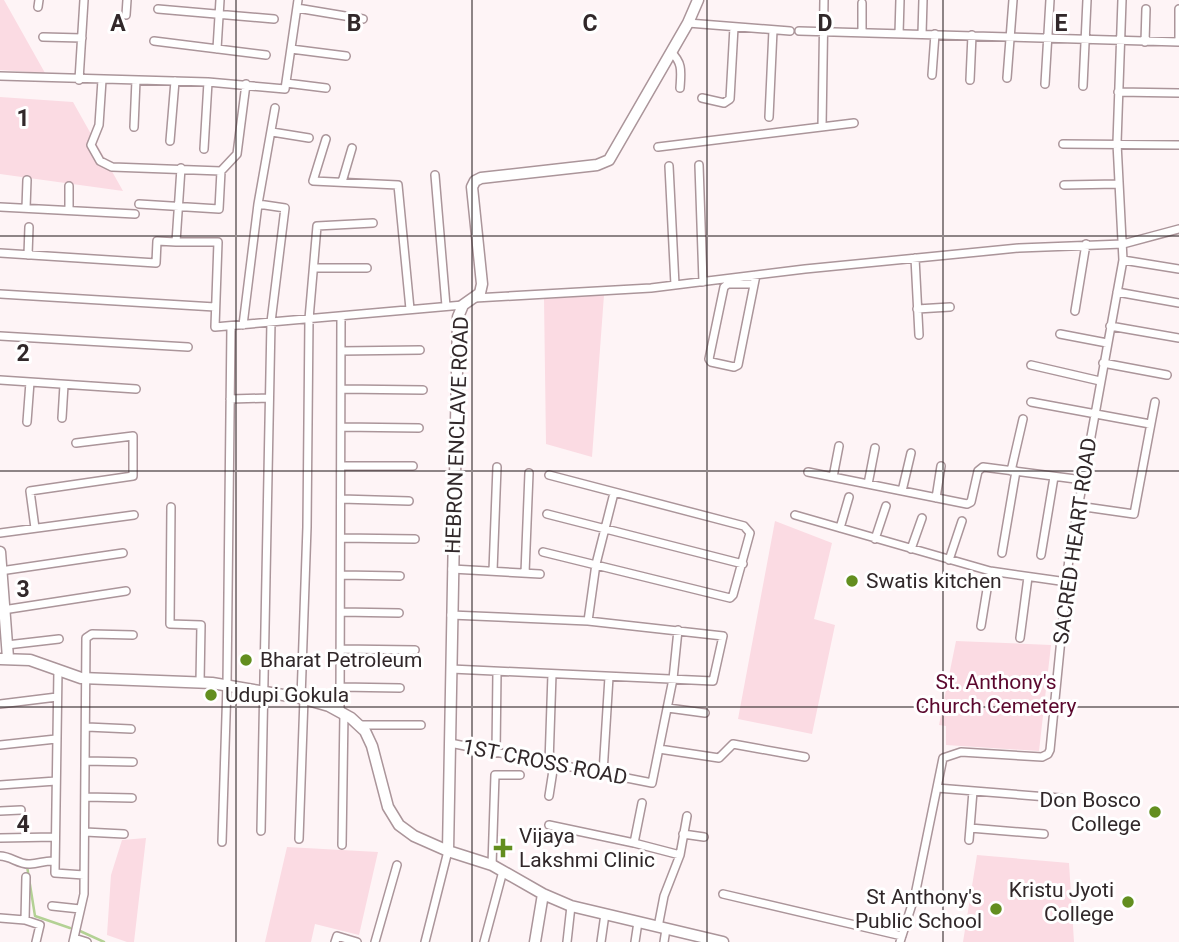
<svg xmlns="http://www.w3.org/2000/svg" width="1179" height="942" font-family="Roboto,sans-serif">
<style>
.green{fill:#fbdbe3}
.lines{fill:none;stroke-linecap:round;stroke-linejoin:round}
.stream{stroke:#b3d194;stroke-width:2.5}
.street-casing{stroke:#ab959a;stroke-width:10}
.secondary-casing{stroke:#ab959a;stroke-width:13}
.street{stroke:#fff;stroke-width:7}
.secondary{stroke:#fff;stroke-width:10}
.grid{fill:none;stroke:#31282a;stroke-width:2;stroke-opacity:0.55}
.poi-dot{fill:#638e1f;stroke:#fff;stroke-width:2.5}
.labels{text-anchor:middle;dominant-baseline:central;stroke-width:6;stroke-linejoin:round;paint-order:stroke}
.street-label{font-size:21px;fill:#31282a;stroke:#fff}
.poi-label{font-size:21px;fill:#31282a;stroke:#fff;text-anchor:start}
.park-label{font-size:21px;fill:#5b082e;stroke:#fff}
.grid-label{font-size:23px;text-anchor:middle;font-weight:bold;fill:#31282a;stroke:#fff;stroke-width:6;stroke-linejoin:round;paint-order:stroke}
</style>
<rect width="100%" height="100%" fill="#fef4f6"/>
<path class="green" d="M0,0H4L45,73L0,70Z
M0,97L73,102L123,191L0,174Z
M604,295L592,457L546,444L544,299Z
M775,521L832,543L814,619L835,625L812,734L738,719Z
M956,641L1051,645L1039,751L946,745V726L939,725Z
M146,838L134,942H127L107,935L111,875L122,840Z
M287,847L378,852L359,935L315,924L311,942H265Z
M977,855L1069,863L1074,942H963Z"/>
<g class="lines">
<path class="stream" d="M27,866L35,916L70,928
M80,931L104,942"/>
<defs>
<path id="street" d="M38,7L39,0
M297,8L363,19
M158,9L274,19
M126,15L127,0
M688,23L790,31
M799,31L1179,42
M862,33V3
M899,34L900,0
M922,34L923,0
M43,37L82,38
M154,41L266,55
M1145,42L1146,9
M1179,42V9
M217,49L220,0
M291,49L346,56
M671,52C683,63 681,72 680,88
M932,75L935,34
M0,76L208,82L285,89L298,0
M1007,78L1013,0
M79,80L84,0
M102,80L99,125L91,145L100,161L112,167L221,171L237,154L246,84
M970,80L972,35
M286,83L326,88
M1045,84L1050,0
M1083,86L1087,0
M1118,92L1179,93
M702,98L724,103L730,99L734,27
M769,117L773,30
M134,127L136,80
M822,127L824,0
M272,132L309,138
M326,139L313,181L398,185L410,309
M170,141L175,81
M1063,144L1179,145
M658,147L854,123
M204,149L208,82
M699,165L703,282
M669,166L675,285
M435,175L446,306
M342,182L352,148
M1064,185L1118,184
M139,204L219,209L221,171
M258,204L285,208L271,322L261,831
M0,207L135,214
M26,208L27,180
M69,210V186
M176,242H218L215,327L463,305
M0,253L156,263L157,241L176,242L181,168
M28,255L29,227
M915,258L919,335
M1123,260L1179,269
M314,268H367
M754,284H728L724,287L709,359L711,362L734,367L738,365L756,275
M1117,292L1179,303
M0,294L215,307
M475,298L651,288L805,269L1019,248L1123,244L1179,229
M917,309L950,307
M1075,311L1086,244
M243,325L258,204L275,108
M1110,326L1179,338
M1060,334L1107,343
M0,336L188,347
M341,351L420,350
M1103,363L1167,375
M1031,365L1100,381
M0,380L136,389
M341,389L423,390
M230,399L269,398
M1031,402L1150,424
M62,418L64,385
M27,422L30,382
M341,427L419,428
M341,466H413
M1011,471L1023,419
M808,472L967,504L971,502L978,471L983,467L1083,480
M833,477L839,446
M868,484L875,448
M902,491L911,453
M936,498L941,466
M341,499L409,501
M1078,506L1134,514L1155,402
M171,507L170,624L201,625L200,682
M547,514L743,564
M795,515L990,571L1067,582
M35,528L30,491L133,476V436L76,443
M840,528L849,497
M0,533L134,515
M341,538L415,539
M875,539L886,506
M911,549L922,518
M543,552L730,598L733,595L750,533L744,526L549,475
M1002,553L1016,471
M1041,555L1054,477
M949,560L962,521
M452,569L540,574
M0,571L123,553
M493,571L497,467
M525,573L529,473
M341,575L400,576
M3,610L126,591
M341,612L399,613
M588,621L596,564L614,493
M981,626L990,571
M1020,638L1028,577
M7,645L59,639
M340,649L415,650
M451,669L713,681L723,636L588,621L451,615
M58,670L55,873L84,875
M340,687L400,688
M301,698L307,527L309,319L317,226L373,223
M0,704L57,697
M668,708L705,713
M340,711L341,316
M360,725H421
M87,727L131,729
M450,743L652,783L673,679L678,630
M0,745L56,739
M659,749L719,758L733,744L805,757
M496,753L497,672
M86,761L133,762
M549,763L552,674
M603,773L609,677
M0,785L56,781
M937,788L1060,798
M973,791L970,828L1044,834
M549,796L554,764
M86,797L132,798
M0,811L21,810
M549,825L634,843L680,855
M85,832L124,834
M683,834L704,837
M0,838L55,837
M299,839L304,698
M969,840L970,828
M222,842L227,685L231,326
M634,843L642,803
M342,845L344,713
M0,856C11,856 19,865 30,864C39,864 45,860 55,861
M492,865L495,775H520
M723,894L902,936
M52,906L80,909
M0,918L25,920L40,925L36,942
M25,920L26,877
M658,927L664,896L680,855L687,816
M74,938L87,942
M73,942L84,894L86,638L92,634L133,635
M335,942L337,936L357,942
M375,942L397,865
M425,942L448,851
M484,942L503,871
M567,942L571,906
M601,942L605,914
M635,942L638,922
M664,942L666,929
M900,942L915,895L943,758L961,752L1042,757L1048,754L1050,750L1069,558L1123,260L1117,143L1122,0"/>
<path id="secondary" d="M0,552L8,658
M0,659L30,660L81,678L212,683L301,698L329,706L351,718L365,731L372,746L388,807L399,825L414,836L448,851L492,865L543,894L571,906L723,942
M448,851L458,317L463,305L480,293L482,284L472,187L475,181L481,178L597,165L609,160L688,23L698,0
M535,942L543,894"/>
</defs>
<use href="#street" class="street-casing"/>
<use href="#secondary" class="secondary-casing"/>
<use href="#street" class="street"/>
<use href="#secondary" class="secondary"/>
</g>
<path class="grid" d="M236,0V942M472,0V942M707,0V942M943,0V942M0,236H1179M0,471H1179M0,707H1179"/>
<g class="poi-dot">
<circle cx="852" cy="581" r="7"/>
<circle cx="246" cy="660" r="7"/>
<circle cx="211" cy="695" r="7"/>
<circle cx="1155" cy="812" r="7"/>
<path d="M499.5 837.5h7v7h7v7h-7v7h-7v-7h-7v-7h7z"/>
<circle cx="1128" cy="902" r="7"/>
<circle cx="996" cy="909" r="7"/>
</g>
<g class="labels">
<g class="street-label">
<text transform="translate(457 435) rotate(-88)">HEBRON ENCLAVE ROAD</text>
<text transform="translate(1075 541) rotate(-82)">SACRED HEART ROAD</text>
<text transform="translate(545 762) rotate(11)">1ST CROSS ROAD</text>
</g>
<g class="poi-label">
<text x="866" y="581">Swatis kitchen</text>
<text x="260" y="660">Bharat Petroleum</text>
<text x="225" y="695">Udupi Gokula</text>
<text x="1141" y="800" text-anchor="end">Don Bosco<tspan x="1141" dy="24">College</tspan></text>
<text x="519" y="836">Vijaya<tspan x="519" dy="24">Lakshmi Clinic</tspan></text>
<text x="1114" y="890" text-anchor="end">Kristu Jyoti<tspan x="1114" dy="24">College</tspan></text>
<text x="982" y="897" text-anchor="end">St Anthony's<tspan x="982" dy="24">Public School</tspan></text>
</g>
<g class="park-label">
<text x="996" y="682">St. Anthony's<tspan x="996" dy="24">Church Cemetery</tspan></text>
</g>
</g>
<g class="grid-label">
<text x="118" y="31">A</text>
<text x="354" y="31">B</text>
<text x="590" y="31">C</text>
<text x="825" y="31">D</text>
<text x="1061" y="31">E</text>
<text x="23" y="126">1</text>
<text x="23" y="361">2</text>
<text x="23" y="597">3</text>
<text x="23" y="832">4</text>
</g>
</svg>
